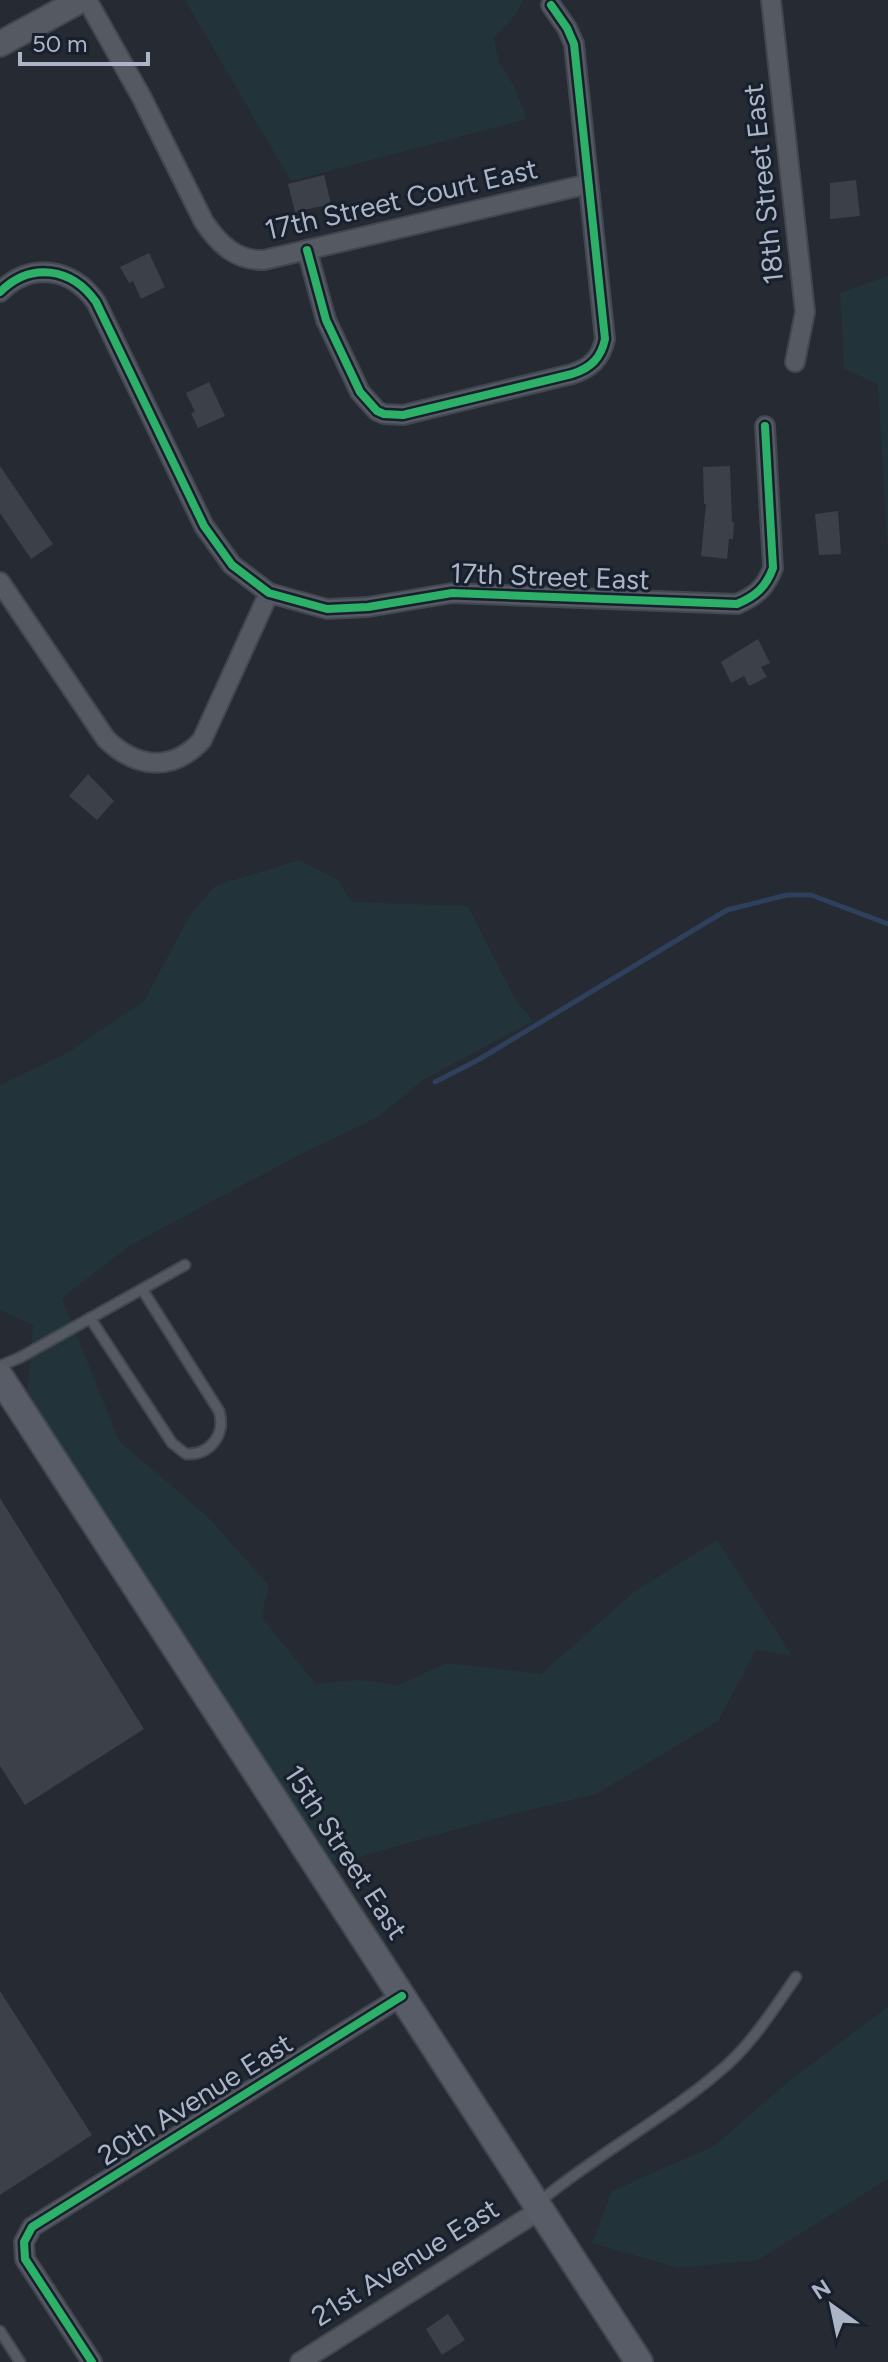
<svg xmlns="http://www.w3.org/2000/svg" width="888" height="2362" font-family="Figtree,sans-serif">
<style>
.green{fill:#223439}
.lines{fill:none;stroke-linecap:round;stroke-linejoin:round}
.stream{stroke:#2e405c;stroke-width:5}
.building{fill:#3c4149}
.service-casing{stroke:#42464e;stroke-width:13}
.minor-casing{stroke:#42464e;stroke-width:22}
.tertiary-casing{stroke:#42464e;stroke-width:28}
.secondary-casing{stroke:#42464e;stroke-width:30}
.service{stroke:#545962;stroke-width:9}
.minor{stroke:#545962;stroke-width:18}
.tertiary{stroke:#545962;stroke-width:24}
.secondary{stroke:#585c66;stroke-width:26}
.cycleway-casing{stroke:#18202e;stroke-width:13}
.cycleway{stroke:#2db169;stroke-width:8}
.labels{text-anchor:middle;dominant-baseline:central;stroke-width:6;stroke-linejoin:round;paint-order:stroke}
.street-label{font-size:28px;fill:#acb5c6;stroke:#18202e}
</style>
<rect width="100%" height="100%" fill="#252a33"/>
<path class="green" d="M185,0H523L518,12L494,38L499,63L514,86L527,119L291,181Z
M888,276V558L878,384L844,369L840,293Z
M299,860L338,880L351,902L468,906L515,999L533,1021L423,1080L378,1117L301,1154L129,1246L62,1298L119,1441L208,1517L269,1586L261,1617L316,1684L360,1680L398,1685L447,1663L541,1674L634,1592L717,1540L792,1656L756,1650L718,1721L596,1794L508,1815L334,1864L27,1397L33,1325L0,1310V1085L69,1052L144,1001L190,915L215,886Z
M888,2007V2179L758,2260L678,2268L592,2243L612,2191L714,2146L788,2082Z"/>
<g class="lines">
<path class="stream" d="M435,1082L478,1060L727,910L787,895H811L888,924"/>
</g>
<path class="building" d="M324,175L331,204L295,212L288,184Z
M856,180L860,216L830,219V183Z
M149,253L165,287L141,299L133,281L129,283L120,267Z
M209,382L225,416L198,428L191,413L195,412L186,393Z
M0,466L53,544L31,559L0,513Z
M730,466L732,522H734L733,539H729L727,559L701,556L706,504H704L703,467Z
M838,511L841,554L819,555L815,514Z
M758,639L770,663L761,667L767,677L749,686L744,676L731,683L721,662Z
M88,774L114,801L97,820L69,796Z
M0,1498L144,1729L25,1805L0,1766Z
M0,1991L92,2135L0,2195Z
M448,2314L465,2340L442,2355L426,2329Z"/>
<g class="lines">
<defs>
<path id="service" d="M90,1318L172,1443L186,1454C211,1455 226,1434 219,1411L142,1289
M0,1366L21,1357L185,1265
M539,2202C599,2152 670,2116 728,2064C755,2039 775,2007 796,1977
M0,2331L20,2362"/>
<path id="minor" d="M87,0L142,98L204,222C219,244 236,261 264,260L588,184
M771,0L805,312L795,362
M307,250L326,320L360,392L377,411L384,414L403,415L572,374C591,368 601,358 605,339L574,44L567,28L551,5
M0,292C31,261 72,268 96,302L204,526L232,565L269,593L327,609L368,607L452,593L737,604C756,596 766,587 773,568L765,426
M0,582L106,739C136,768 172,773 202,740L269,593
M92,2362L25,2259L24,2242L32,2227L402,1996
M300,2362L540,2210"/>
<path id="tertiary" d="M0,44L81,0"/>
<path id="secondary" d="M0,1377L639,2362"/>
</defs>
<use href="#service" class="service-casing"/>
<use href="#minor" class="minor-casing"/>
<use href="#tertiary" class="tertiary-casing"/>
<use href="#secondary" class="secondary-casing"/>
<use href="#service" class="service"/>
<use href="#minor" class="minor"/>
<use href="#tertiary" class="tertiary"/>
<use href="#secondary" class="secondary"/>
<defs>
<path id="cycleway" d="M307,250L326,320L360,392L377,411L384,414L403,415L572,374C591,368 601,358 605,339L574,44L567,28L551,5
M0,292C31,261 72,268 96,302L204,526L232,565L269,593L327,609L368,607L452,593L737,604C756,596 766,587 773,568L765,426
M92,2362L25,2259L24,2242L32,2227L402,1996"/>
</defs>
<use href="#cycleway" class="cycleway-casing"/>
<use href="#cycleway" class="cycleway"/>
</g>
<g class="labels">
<g class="street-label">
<text transform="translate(763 184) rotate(-96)">18th Street East</text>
<text transform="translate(401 199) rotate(-13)">17th Street Court East</text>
<text transform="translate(550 576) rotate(2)">17th Street East</text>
<text transform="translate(346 1852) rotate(57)">15th Street East</text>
<text transform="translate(195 2099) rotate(-32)">20th Avenue East</text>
<text transform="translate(405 2262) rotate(-32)">21st Avenue East</text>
</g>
</g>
<g transform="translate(832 2306) rotate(327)" stroke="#18202e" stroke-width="6" paint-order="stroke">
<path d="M0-6L14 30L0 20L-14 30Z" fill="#acb5c6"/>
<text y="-12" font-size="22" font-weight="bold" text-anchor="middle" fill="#acb5c6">N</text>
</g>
<path d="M20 52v12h128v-12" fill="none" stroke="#acb5c6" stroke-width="4"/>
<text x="32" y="52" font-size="24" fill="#acb5c6" stroke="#18202e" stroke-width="6" paint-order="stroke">50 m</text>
</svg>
